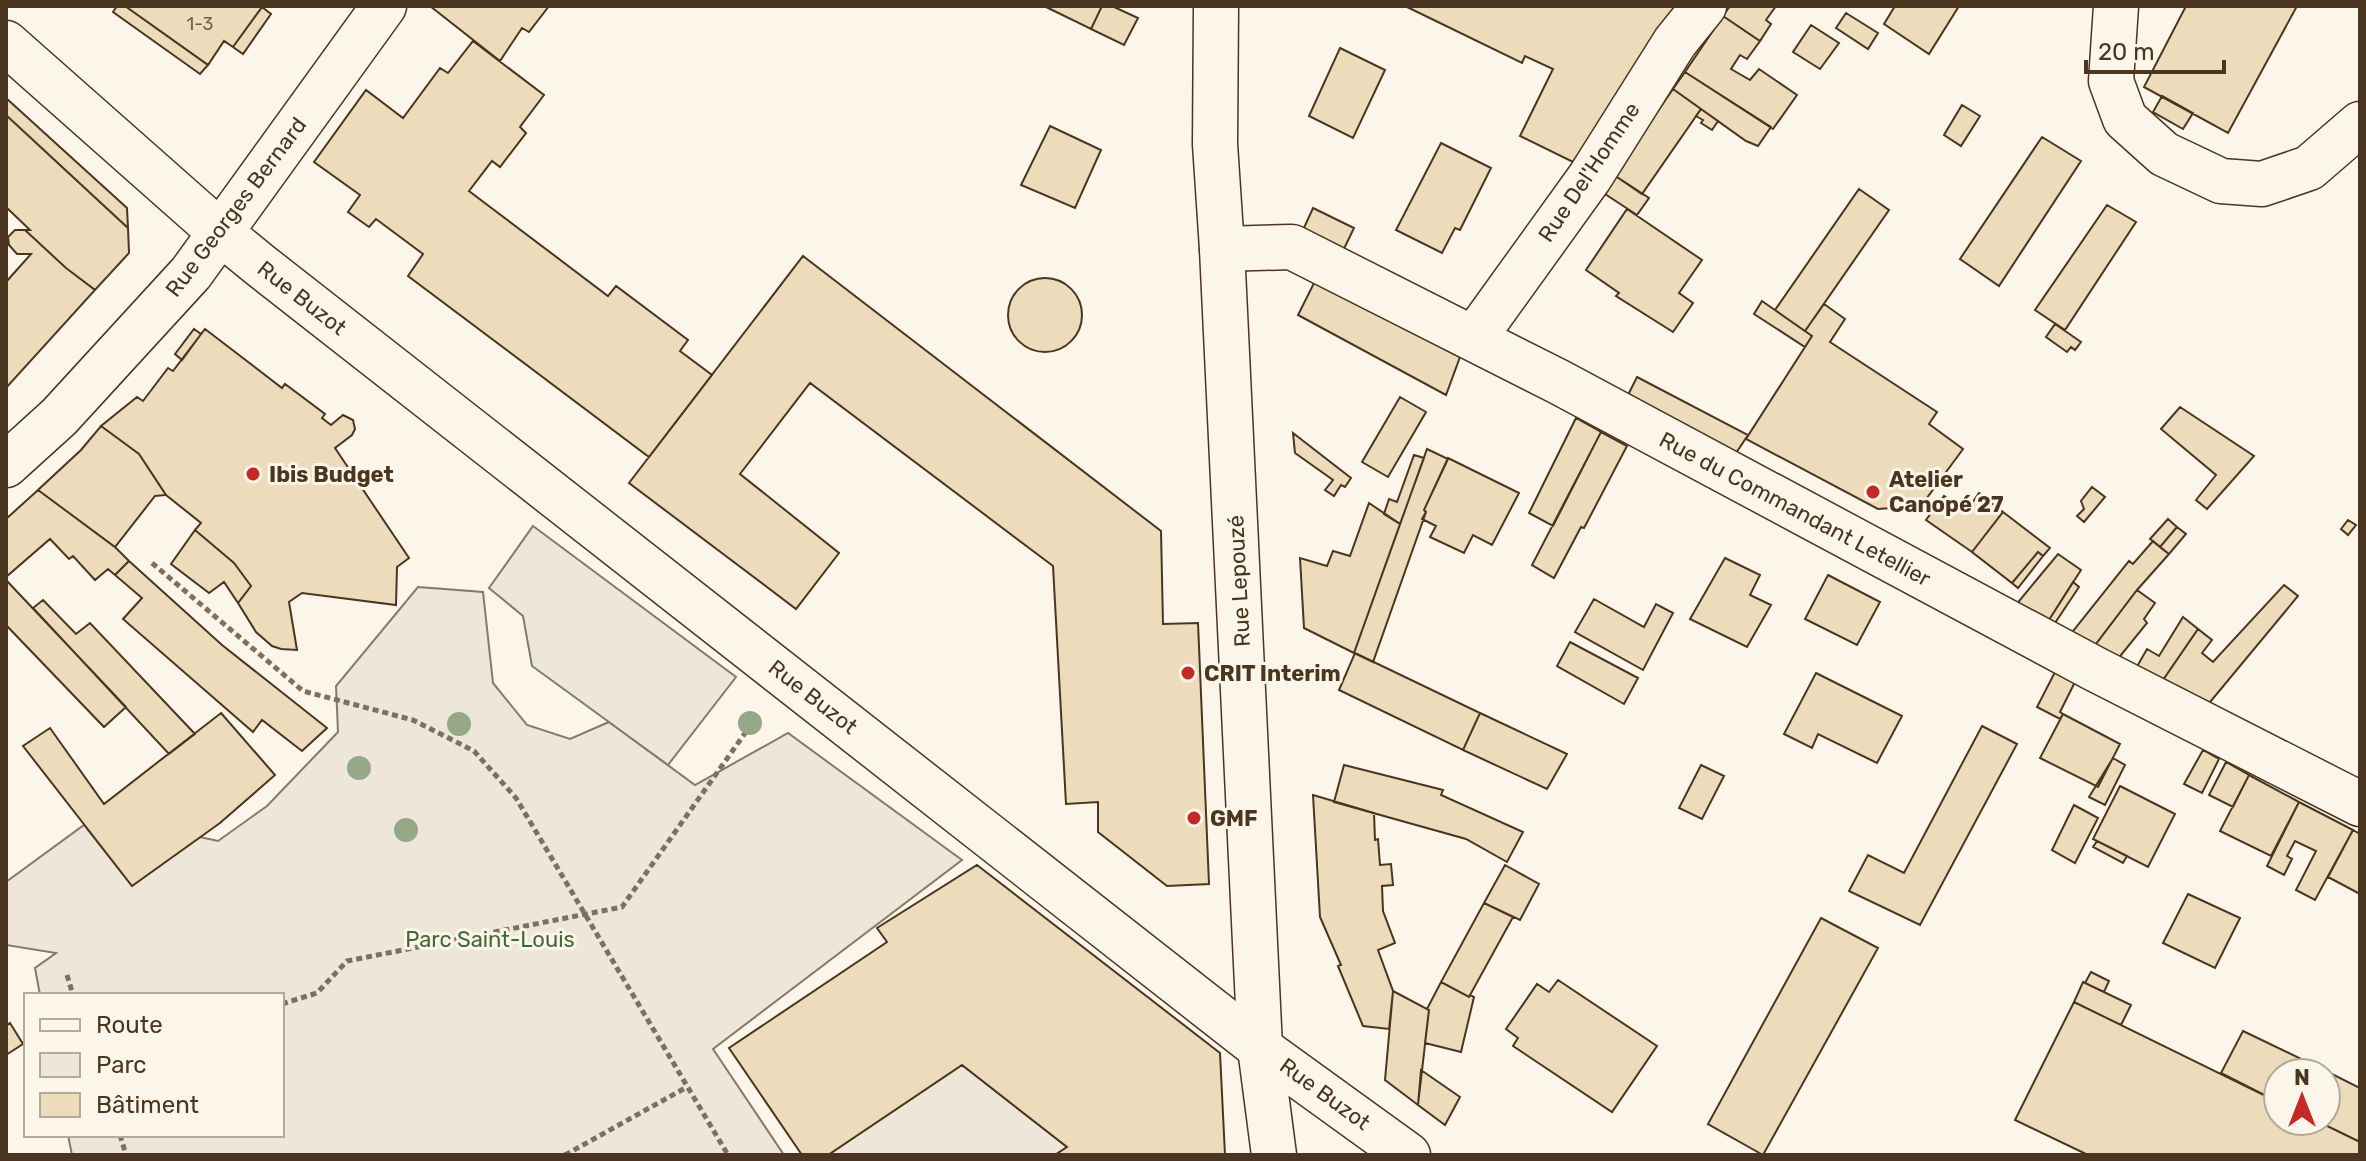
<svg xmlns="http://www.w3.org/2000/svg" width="2366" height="1161" font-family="Rubik,sans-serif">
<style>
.green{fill:#ede6d9;stroke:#887966;stroke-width:2}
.parking{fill:#ede7d9;stroke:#887966;stroke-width:2}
.building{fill:#ecdcbc;stroke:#4a3520;stroke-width:2}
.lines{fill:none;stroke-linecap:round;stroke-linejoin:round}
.minor-casing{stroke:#4a3520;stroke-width:47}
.major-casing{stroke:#4a3520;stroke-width:47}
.path{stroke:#7f6f5c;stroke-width:5;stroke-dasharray:6 4;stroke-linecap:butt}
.minor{stroke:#fbf6e9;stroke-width:44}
.major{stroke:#fbf6e9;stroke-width:44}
.tree{fill:#96a887}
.poi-dot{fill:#c62828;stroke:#fbf6e9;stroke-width:3}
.labels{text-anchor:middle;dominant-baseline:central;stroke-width:6;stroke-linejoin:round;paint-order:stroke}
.number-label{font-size:18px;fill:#725f47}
.street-label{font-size:22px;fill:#4a3520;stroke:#fbf6e9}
.poi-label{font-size:22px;font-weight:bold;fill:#4a3520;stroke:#fbf6e9;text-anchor:start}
.park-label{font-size:22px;fill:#436837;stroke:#fbf6e9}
</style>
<rect width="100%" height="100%" fill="#fbf6e9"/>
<path class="green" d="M418,587L483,592L493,683L527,725L570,739L609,722L695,785L788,733L962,860L713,1049L784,1155H72L68,1135H282V995H40L35,968L56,953L6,945V882L84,825L132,886L200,837L218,841L267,806L338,732L336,686Z
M962,1065L1067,1147L1055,1155H828Z"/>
<path class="parking" d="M533,526L736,677L668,765L532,666L523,616L489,588Z"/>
<path class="building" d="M117,6H125L208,65L200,74L113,12Z
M125,6H261L262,7L233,47L224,41L208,65Z
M430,6H549L529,32L522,28L500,61Z
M1044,6H1102L1091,29Z
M1102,6H1112L1138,18L1124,45L1091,29Z
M1405,6H1680L1573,162L1520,136L1553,69L1525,56L1522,63Z
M1730,6H1776L1766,20L1771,24L1760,41L1723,16Z
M1895,6H1959L1929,54L1884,24Z
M2186,6H2297L2228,133L2144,87Z
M262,7L271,14L243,54L233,47Z
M1846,13L1878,33L1868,49L1836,28Z
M1723,16L1760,41L1747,59L1740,55L1731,69L1750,80L1759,69L1797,95L1773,129L1685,72Z
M1811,25L1839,43L1820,69L1793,52Z
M473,41L544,95L520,127L526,133L500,167L492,161L469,191L608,296L616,286L688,340L680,351L712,375L649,457L408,276L423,254L376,219L369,227L348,212L360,195L314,162L366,90L403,118L440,68L448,73Z
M1340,48L1385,70L1353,138L1309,116Z
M1685,72L1771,127L1758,146L1746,141L1673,89Z
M1673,89L1701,109L1642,194L1614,175Z
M2162,96L2193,113L2183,129L2153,112Z
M6,98L127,208L128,228L6,115Z
M1962,105L1980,116L1961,146L1944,135Z
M1701,109L1718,121L1712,130L1701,123L1703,120L1696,116Z
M6,115L128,228L129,253L95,290L66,268L25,230H30L6,207Z
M1050,126L1101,150L1075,208L1021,185Z
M2042,137L2081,161L1999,286L1960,259Z
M1441,143L1491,168L1460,230L1455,228L1442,253L1396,230Z
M1614,175L1649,198L1637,215L1602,192Z
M1859,189L1889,210L1805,331L1775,310Z
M2107,205L2136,222L2065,330L2035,310Z
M1313,208L1354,228L1343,251L1303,230Z
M1627,209L1702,260L1679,293L1693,303L1673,332L1616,296L1619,293L1586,270Z
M15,230H25L66,268L95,290L6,388V282L31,254H17L9,245L8,237Z
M803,256L1161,531L1163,624L1198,623L1209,884L1167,886L1098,832V802L1066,804L1053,566L810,383L740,474L839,553L796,609L629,483Z
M1008 315a37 37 0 1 1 74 0a37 37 0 1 1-74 0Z
M1315,281L1460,357L1446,395L1298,315Z
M1762,301L1812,336L1805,347L1754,314Z
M1824,304L1845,319L1830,342L1937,412L1929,424L1963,449L1918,510L1900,496L1891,508L1878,509L1746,439L1812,336L1805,331Z
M2055,324L2081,342L2075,350L2071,347L2067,352L2046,337Z
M194,329L201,334L182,360L175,354Z
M205,329L282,388L285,384L325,414L322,418L331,425L343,415L353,420L355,429L352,435L335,448L409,558L397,567L396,605L302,593L289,602L297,650L281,649L272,646L256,632L238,603L251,586L234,563L195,530L201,523L166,495L139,454L101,426L137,397L143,401L168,368L173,371Z
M1637,377L1748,435L1734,456L1626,399Z
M1400,397L1426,412L1388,477L1362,462Z
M2180,407L2254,456L2207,509L2196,500L2216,475L2161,429Z
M1576,418L1601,432L1553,526L1529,513Z
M101,426L139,454L166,495L155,496L115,547L38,490L81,450Z
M1601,432L1627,446L1584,528L1581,527L1554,578L1532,565Z
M1293,433L1351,478L1345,487L1341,485L1334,496L1325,490L1333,480L1295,453Z
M1427,449L1448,459L1424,510L1426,512L1373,662L1354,653Z
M1414,455L1424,458L1400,524L1384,514L1389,499L1397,502Z
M1448,458L1519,493L1492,545L1473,535L1464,553L1430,537L1436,526L1422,519L1426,512L1424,510Z
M2092,487L2105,497L2084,522L2077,516L2084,509L2081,501Z
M38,490L115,547L129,561L115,575L108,569L95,580L73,556L69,559L50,539L6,577V519Z
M1979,493L2003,512L1972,552L1926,520L1944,496L1966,512Z
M1369,503L1400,524L1354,653L1304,628L1300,558L1327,566L1333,551L1350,556Z
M2003,512L2050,548L2043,556L2038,552L2012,583L1972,552Z
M2168,519L2177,527L2160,547L2150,539Z
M2348,520L2356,525L2348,535L2341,529Z
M2177,527L2186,534L2169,554L2160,547Z
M195,530L234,563L251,586L238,603L224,582L209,593L171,564Z
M2153,541L2169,554L2137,590L2093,648L2070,635L2129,561L2133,564Z
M2038,552L2043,556L2018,588L2012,583Z
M2058,554L2081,570L2047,623L2015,606Z
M1725,558L1760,575L1750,595L1771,605L1747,647L1690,619Z
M129,561L222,645L327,728L302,751L262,720L253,732L123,619L142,598L115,575Z
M1828,575L1880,602L1857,645L1805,619Z
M6,580L126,707L104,727L6,625Z
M2073,582L2079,587L2053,626L2047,623Z
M2284,585L2298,596L2206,707L2161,683L2198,629L2212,640L2202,653L2213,662Z
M2137,590L2155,603L2144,619L2147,623L2117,660L2093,648Z
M1594,599L1644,627L1656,604L1673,613L1643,670L1575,632Z
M43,600L76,634L90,623L195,734L169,754L33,608Z
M2183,617L2198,629L2161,683L2135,670L2147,649L2159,656Z
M1570,642L1638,678L1624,704L1557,666Z
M1355,653L1480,713L1463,750L1339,690Z
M2055,672L2075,682L2060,712L2063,714L2060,719L2037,707Z
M1816,673L1902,716L1877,763L1818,734L1812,748L1784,734Z
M221,713L275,775L220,823L132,886L23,746L50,728L104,804Z
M1480,713L1567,754L1547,789L1463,750Z
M2063,714L2120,744L2098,787L2040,758Z
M1982,726L2017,744L1920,925L1849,891L1868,855L1904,873Z
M2203,750L2219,759L2202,793L2184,784Z
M2113,758L2125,765L2105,805L2089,797Z
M2226,762L2249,775L2233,807L2209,795Z
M1344,765L1443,790L1441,795L1523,832L1507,862L1466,839L1334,802Z
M1701,765L1724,776L1702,819L1679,808Z
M2249,775L2299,802L2271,856L2220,831Z
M2120,786L2175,814L2148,867L2093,839Z
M1313,795L1374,813L1375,840L1378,839L1380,865L1391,864L1393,885L1382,886L1383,911L1395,943L1378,950L1393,991L1389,1029L1363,1026L1338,966L1341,965L1320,917Z
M2299,802L2353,830L2315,900L2296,890L2316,851L2295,841L2287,856L2292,859L2284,875L2267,866Z
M2074,805L2098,818L2075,863L2052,850Z
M2353,830L2360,834V894L2328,877Z
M2097,841L2127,856L2123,863L2093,847Z
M977,865L1220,1053L1225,1155H1055L1067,1147L962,1065L828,1155H802L729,1048L887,942L877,928Z
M1505,865L1539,884L1520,920L1484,903Z
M2188,894L2240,918L2215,968L2163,943Z
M1484,903L1513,917L1469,997L1441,982Z
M1821,918L1878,948L1763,1155L1708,1124Z
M2091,972L2109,981L2104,992L2085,983Z
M1558,980L1657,1046L1612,1112L1513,1046L1518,1038L1506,1029L1537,984L1549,992Z
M1441,982L1469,997L1470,995L1474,997L1461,1052L1425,1043L1429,1010L1427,1009Z
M2083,982L2131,1005L2121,1025L2074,1002Z
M1393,991L1429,1010L1418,1105L1385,1080Z
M2074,1002L2278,1102V1121H2317L2360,1142V1155H2088L2015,1120Z
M10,1023L23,1044L6,1055V1026Z
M2243,1031L2324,1070L2323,1073H2278V1102L2221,1073Z
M1421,1070L1460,1097L1445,1125L1418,1105Z
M2324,1070L2360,1088V1142L2317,1121H2326Z"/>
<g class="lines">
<defs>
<path id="minor" d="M2116,6L2111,81L2125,119L2164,154L2221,181L2262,184L2309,168L2360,124
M6,43L222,234L260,265L1260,1048L1408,1155
M1222,249L1292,247L1559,382L2095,669L2360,804
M1474,338L1590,177L1675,42L1704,6
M6,465L59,417L191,273L384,6"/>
<path id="major" d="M1216,6L1215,144L1222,249L1260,1048L1274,1155"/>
</defs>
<use href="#minor" class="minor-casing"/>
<use href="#major" class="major-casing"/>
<path class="path" d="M152,563L303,691L413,720L474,751L516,798L728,1155
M67,975L73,995
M282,1004L317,993L347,961L622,907L760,712
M120,1135L126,1155
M565,1155L687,1087"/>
<use href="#minor" class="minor"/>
<use href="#major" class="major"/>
</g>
<g class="tree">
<circle cx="750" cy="723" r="12"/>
<circle cx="459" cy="724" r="12"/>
<circle cx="359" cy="768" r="12"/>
<circle cx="406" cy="830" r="12"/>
</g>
<g class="poi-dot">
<circle cx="253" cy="474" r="8"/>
<circle cx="1873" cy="492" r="8"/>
<circle cx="1188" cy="673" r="8"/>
<circle cx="1194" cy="818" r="8"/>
</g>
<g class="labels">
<g class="number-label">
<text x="200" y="24">1-3</text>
</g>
<g class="street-label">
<text transform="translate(1589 172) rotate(-56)">Rue Del'Homme</text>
<text transform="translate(236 207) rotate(-53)">Rue Georges Bernard</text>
<text transform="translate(302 298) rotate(38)">Rue Buzot</text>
<text transform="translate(1795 509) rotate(28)">Rue du Commandant Letellier</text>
<text transform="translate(1239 581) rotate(-93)">Rue Lepouzé</text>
<text transform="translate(813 697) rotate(38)">Rue Buzot</text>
<text transform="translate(1325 1094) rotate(36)">Rue Buzot</text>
</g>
<g class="poi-label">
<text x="269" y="474">Ibis Budget</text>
<text x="1889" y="479">Atelier<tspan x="1889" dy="25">Canopé 27</tspan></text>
<text x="1204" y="673">CRIT Interim</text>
<text x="1210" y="818">GMF</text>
</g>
<g class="park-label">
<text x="490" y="939">Parc Saint-Louis</text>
</g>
</g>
<rect width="2366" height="1161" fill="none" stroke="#4a3520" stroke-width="16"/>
<rect x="24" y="993" width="260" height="144" fill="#fbf6e9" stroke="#b4a999" stroke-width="2"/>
<rect x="40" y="1019" width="40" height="12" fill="#fbf6e9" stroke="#b4a999" stroke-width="2"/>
<text x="96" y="1033" font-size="24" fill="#4a3520">Route</text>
<rect x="40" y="1053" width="40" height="24" fill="#ede6d9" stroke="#b4a999" stroke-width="2"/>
<text x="96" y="1073" font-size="24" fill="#4a3520">Parc</text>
<rect x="40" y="1093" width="40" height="24" fill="#ecdcbc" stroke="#b4a999" stroke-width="2"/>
<text x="96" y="1113" font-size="24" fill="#4a3520">Bâtiment</text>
<g transform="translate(2302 1097)"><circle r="38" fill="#fbf6e9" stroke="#b4a999" stroke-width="2"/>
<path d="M0-6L14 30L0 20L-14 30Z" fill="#c62828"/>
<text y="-12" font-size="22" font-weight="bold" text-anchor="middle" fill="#4a3520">N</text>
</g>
<path d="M2086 60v12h138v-12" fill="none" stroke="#4a3520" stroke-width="4"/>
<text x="2098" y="60" font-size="24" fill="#4a3520" stroke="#fbf6e9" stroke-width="6" paint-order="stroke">20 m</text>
</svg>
